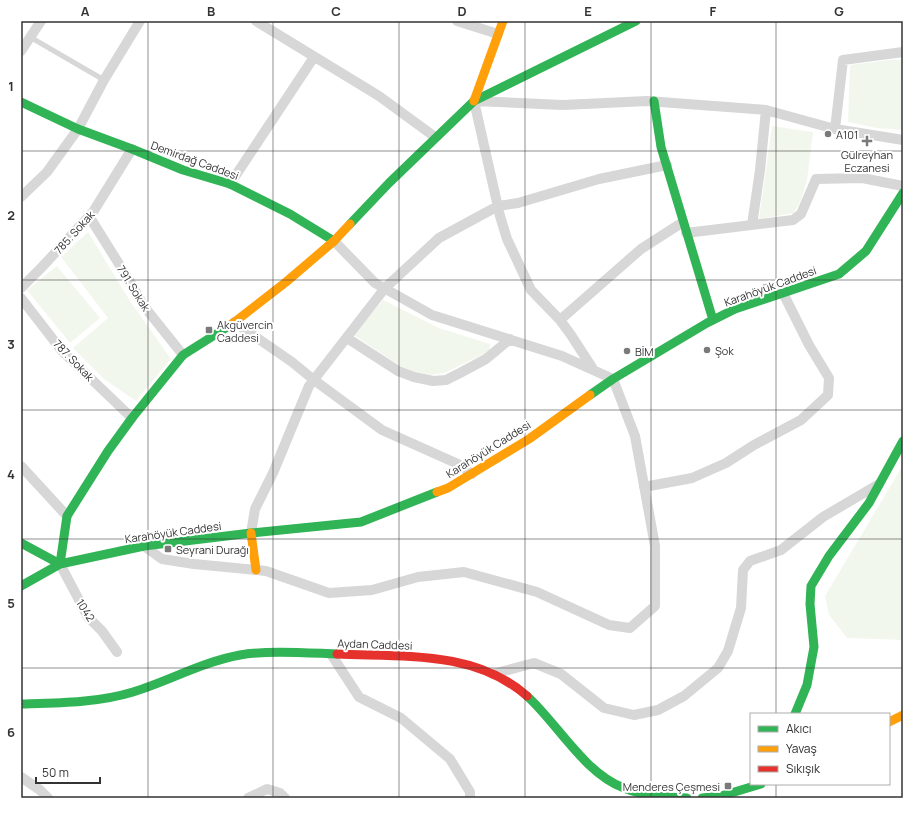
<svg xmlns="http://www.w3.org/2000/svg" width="924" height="819" font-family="Manrope,sans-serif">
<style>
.green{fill:#f2f7ee}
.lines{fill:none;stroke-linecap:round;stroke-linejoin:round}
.lane{stroke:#d7d7d7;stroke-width:5}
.street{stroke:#d7d7d7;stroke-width:10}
.fast{stroke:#30b455;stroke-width:9}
.slow{stroke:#ff9f0a;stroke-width:9}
.jam{stroke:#e5322d;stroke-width:9}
.grid{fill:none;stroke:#333;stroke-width:1;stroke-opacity:0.55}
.poi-dot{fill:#7a7a7a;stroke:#fff;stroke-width:1.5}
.labels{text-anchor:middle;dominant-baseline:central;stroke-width:4;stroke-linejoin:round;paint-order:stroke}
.poi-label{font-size:11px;fill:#333;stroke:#fff;text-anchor:start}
.street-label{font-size:11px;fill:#333;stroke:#fff}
.neatline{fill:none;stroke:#333;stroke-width:1.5}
.grid-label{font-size:13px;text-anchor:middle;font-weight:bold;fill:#333}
</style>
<rect width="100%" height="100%" fill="#fff"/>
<path class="green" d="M889,60H903V130L876,128L848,122L850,65Z
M772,126L813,132L807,180L801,200L794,213L759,219Z
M88,232L130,301L171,359L136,401L104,379L73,348L108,318L61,257Z
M57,266L100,318L70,343L27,290Z
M383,300L439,328L490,344V351L444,373L430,375L416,372L400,366L354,335Z
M903,465V640L847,638L829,615L825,596Z"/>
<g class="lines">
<path class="lane" d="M30,37L104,80"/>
<path class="street" d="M256,21L379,96L435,137
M457,21L498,34
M21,51L41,21
M835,129L843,60L903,52
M230,184L314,57
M21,197L47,172L78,129L104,80L140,21
M89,216L129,280L143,305L183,355
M752,225L760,170L766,110
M686,233L793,220L801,214L816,179L862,178L903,186
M21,288L42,267L93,212L132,149
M21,298L62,351L132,418
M560,320L641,249L683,222
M234,322L292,362L314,380L382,430L458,464L472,474
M347,338L398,371L414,377L433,381L446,380L460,373L486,359L510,339
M593,369L571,335L560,320L531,290L507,239L500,216L474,101L563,105L647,101L766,110L835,129L903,140
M21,466L67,516
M644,487L692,478L726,463L754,445L801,420L828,395L829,378L809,345L783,293
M251,533L255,509L273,473L309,386L385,288L439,238L498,206L518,203L599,179L667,165
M144,546L162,559L194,564L266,571L329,593L372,590L418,577L464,572L537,592L609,625L630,628L655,606V546L635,436L613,379L562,356L432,315L375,283L334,241
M60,564L88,617L102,631L117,652
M331,654L359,697L401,718L450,759L470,792V798
M493,674L534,663L561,674L604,708L634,715L658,710L684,696L718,668L728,651L741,608L743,570L750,561L781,550L823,517L879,484
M21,777L40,790L48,798
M248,798L267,789L280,793L285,798"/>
<path class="fast" d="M654,101L661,147L713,320
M21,102L78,129L132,149L183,170L230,184L290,214L334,241
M350,224L389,183L474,101L636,21
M590,395L613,379L707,323L735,309L839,274L866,251L903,193
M21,543L60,564L67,516L108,451L132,418L183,355L232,324
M21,586L60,564L144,546L251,533L361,522L437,492
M527,696C557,723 585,774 624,788C644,796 666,797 687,798
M21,704C58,703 97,703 133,692C169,681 202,662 240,655C268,650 308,653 337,654
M795,714L807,685L814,647L810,604L811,586L829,556L869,503L903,441
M702,798L721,796L761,784"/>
<path class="slow" d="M474,101L503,21
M232,324L286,282L334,241L350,224
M437,492L448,488L529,439L590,395
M251,533L256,570
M889,722L903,715"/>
<path class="jam" d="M337,654C402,657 475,650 527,696"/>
</g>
<path class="grid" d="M148,21V798M273,21V798M399,21V798M525,21V798M651,21V798M776,21V714M21,151H903M21,280H903M21,410H903M21,539H903M21,668H903M776,784V798"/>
<g class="poi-dot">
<circle cx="828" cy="134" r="4"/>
<path d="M865 135h4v4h4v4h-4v4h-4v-4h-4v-4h4z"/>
<rect x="205" y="326" width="8" height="8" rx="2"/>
<circle cx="707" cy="350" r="4"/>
<circle cx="627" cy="351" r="4"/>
<rect x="164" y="545" width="8" height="8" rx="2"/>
<rect x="724" y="782" width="8" height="8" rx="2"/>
</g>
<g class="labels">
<g class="poi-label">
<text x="836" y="134">A101</text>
<text x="867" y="154" text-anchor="middle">Gülreyhan<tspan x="867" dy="13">Eczanesi</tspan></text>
<text x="217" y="324">Akgüvercin<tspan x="217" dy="13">Caddesi</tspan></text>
<text x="715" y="350">Şok</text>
<text x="635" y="351">BİM</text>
<text x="176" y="549">Seyrani Durağı</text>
<text x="720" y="786" text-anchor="end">Menderes Çeşmesi</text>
</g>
<g class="street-label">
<text transform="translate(195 160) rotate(20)">Demirdağ Caddesi</text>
<text transform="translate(74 232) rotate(-48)">785. Sokak</text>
<text transform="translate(770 286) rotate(-20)">Karahöyük Caddesi</text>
<text transform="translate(134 288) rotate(58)">791. Sokak</text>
<text transform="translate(74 360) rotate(46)">787. Sokak</text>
<text transform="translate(488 449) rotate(-32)">Karahöyük Caddesi</text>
<text transform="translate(173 532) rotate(-8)">Karahöyük Caddesi</text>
<text transform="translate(86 610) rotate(57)">1042</text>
<text transform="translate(375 644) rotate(2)">Aydan Caddesi</text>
</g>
</g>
<rect width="924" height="819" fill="none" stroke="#ffffff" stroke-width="44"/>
<rect x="750" y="713" width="140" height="72" fill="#ffffff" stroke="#adadad"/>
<rect x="758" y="726" width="20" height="6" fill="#30b455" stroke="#adadad"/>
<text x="786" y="733" font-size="12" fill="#333333">Akıcı</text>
<rect x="758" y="746" width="20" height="6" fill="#ff9f0a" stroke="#adadad"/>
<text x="786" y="753" font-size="12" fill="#333333">Yavaş</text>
<rect x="758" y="766" width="20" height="6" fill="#e5322d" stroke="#adadad"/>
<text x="786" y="773" font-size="12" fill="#333333">Sıkışık</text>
<path d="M36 777v6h64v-6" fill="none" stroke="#333333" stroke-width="2"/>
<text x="42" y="777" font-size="12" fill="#333333" stroke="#ffffff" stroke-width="3" paint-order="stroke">50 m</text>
<rect x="22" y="22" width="880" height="775" class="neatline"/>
<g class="grid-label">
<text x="85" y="16">A</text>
<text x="211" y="16">B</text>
<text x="336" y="16">C</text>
<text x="462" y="16">D</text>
<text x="588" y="16">E</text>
<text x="713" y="16">F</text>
<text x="839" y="16">G</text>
<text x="11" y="91">1</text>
<text x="11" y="220">2</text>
<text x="11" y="349">3</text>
<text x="11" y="479">4</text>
<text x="11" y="608">5</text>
<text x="11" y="737">6</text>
</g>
</svg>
